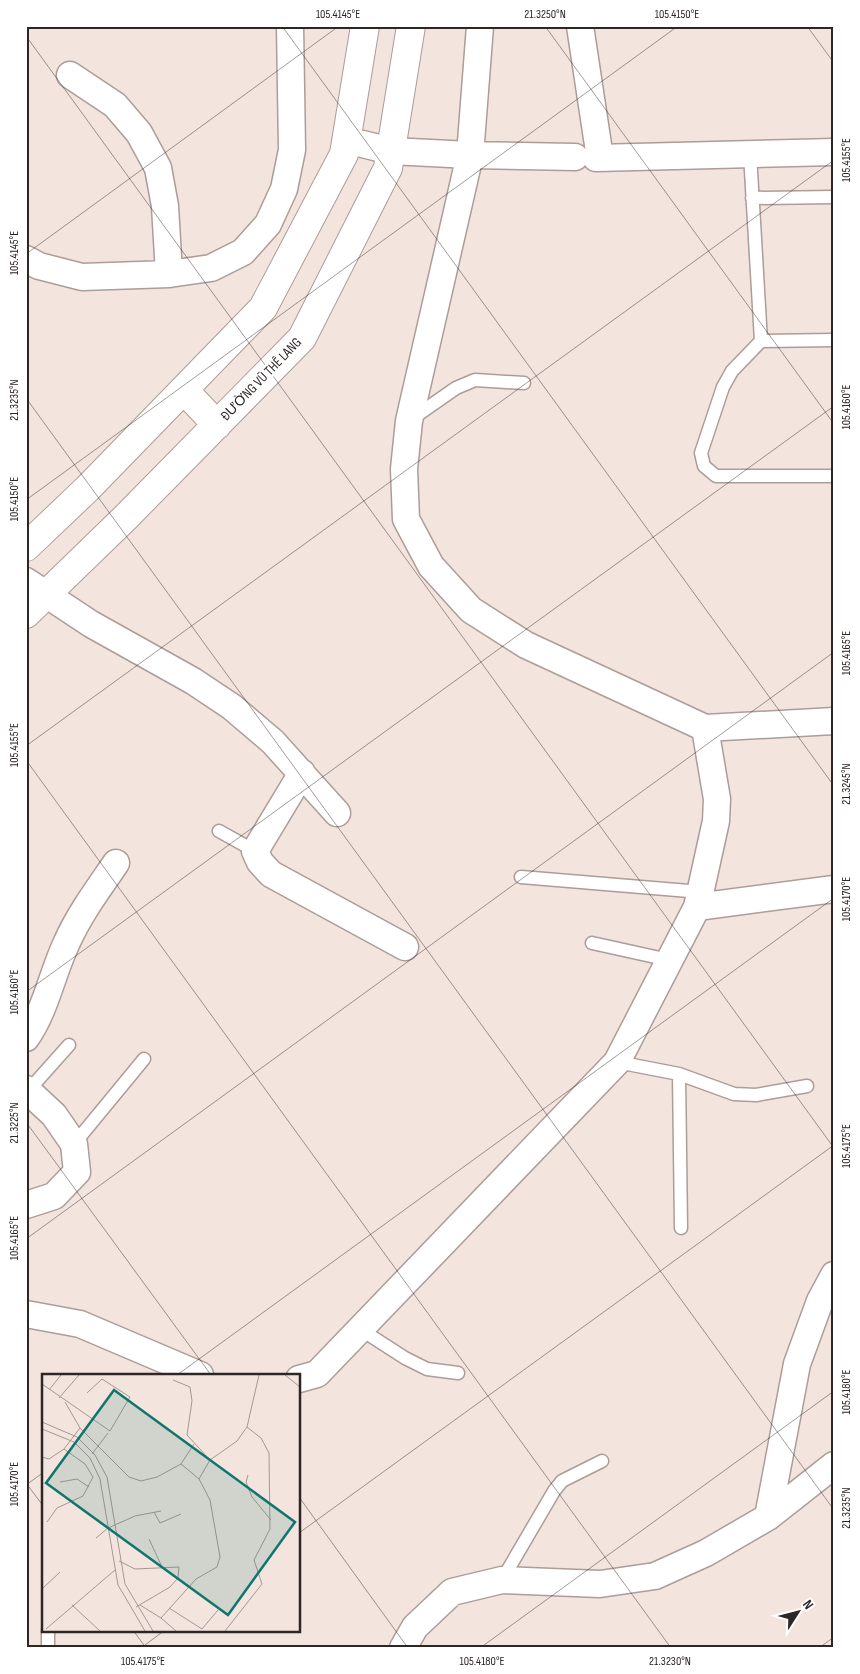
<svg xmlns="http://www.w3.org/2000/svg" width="860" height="1674" font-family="'Sofia Sans Condensed',sans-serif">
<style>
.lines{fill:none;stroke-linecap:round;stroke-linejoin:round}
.service-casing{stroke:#ac9d98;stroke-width:15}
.minor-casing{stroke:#ac9d98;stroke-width:29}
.tertiary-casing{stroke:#ac9d98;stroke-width:30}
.service{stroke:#fff;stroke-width:12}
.minor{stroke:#fff;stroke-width:26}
.tertiary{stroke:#fff;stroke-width:28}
.ticks{fill:none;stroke:#2c2624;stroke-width:1;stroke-opacity:0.45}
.labels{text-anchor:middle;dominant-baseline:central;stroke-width:5;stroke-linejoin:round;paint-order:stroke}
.street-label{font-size:14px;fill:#2c2624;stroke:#fff}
.inset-road{fill:none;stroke:#a49894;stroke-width:1}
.view{fill:#0f766e;fill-opacity:0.15;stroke:#0f766e;stroke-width:2.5}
.inset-edge{fill:none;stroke:#2c2624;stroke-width:2.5}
.neatline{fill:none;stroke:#2c2624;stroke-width:2}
.ticks-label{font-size:12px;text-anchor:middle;fill:#2c2624}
</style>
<rect width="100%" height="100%" fill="#f4e4de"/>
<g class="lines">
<defs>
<path id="service" d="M750,154L761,341L834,340
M752,198L834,197
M761,341L732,371L723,387L701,453L704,466L716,476H834
M413,418L456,388L475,380L524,383
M219,831L255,851
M521,877L701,892
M592,943L669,960
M617,1062L679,1074L734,1094L756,1095L807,1086
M679,1074L681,1228
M28,1091L69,1045
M74,1144L144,1059
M360,1329L405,1358L427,1369L458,1373
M502,1580L554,1491L562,1481L602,1461
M48,1630V1648"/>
<path id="minor" d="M480,26L470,155L409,421L404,469L406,519L431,566L471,610L526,645L705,728L834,721
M580,26L600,158
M70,75L115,105L139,133L158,168L165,206L169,274
M346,140L391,151L470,155L575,157
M596,158L834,152
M26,259L39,266L82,277L169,274L211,268L243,252L268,224L284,189L292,150L290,26
M26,581L91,624L193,681L232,707L273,742L337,813
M302,773L255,851L260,862L271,874L405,947
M697,907L834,889
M26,1038C46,1010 52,973 67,942C80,913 99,888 116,863
M26,1089L54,1115L74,1144L77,1172L54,1196L26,1205
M26,1314L80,1324L200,1375
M299,1379L317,1374L617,1062L697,907L716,821L717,799L705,728
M768,1517L797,1364L820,1301L834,1275
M403,1648L415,1627L452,1592L502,1580L600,1584L655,1576L706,1553L768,1517L834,1465"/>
<path id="tertiary" d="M184,390L217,425
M26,547L87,489L263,308L344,154L365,26
M26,614L125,518L302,338L388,168L411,26"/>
</defs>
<use href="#service" class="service-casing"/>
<use href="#minor" class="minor-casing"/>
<use href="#tertiary" class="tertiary-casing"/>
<use href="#service" class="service"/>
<use href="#minor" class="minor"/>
<use href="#tertiary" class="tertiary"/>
</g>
<path class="ticks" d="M282,26L834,786M545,26L834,424M807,26L834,63M26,36L834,1148M26,254L339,26M26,398L834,1510M26,500L678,26M26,746L834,160M26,760L671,1648M26,992L834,406M26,1122L211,1375M26,1239L834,652M177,1375L834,898M26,1483L44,1507M26,1485L44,1472M299,1497L408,1648M299,1533L834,1145M133,1630L146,1648M141,1648L165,1630M480,1648L834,1391M819,1648L834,1637"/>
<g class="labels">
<g class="street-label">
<text transform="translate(261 379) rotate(-46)">ĐƯỜNG VŨ THÊ LANG</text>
</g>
</g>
<g transform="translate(42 1374)">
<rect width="258" height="258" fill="#f4e4de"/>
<path class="inset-road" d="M243,1L258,13M131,6L148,13L150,27L145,61L168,86M0,10L68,57M7,16L19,1M45,19L60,5L88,23L68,57M17,24L37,1M0,48L35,63L53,81L65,103L83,210L111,257M38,54L87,103L99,107L115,103L139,90L152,70M0,55L32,68L48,84L58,105L76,211L103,257M50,80L66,59M0,83L7,85L22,75M206,101L204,108L210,123L229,146M157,105L168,86L195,67L205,53L217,1M18,108L35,105L47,113M112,138L118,149L139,140M5,148L15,134L41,122L51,103L43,90L22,75L38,54L23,28M54,164L66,154L93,142L119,137M107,165L120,193M77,187L93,195L137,193L136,204L128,213L94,233M0,215L18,198M30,231L58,257M98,231L119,244M127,234L160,255L176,236M4,255L73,196M134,257L119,244L154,205L175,193L178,183L168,126L157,105L139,90M183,257L220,210L212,186L228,155L227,79L219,64L205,53"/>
<path class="view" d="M72,16L253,148L186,241L4,109Z"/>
<rect width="258" height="258" class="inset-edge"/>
</g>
<rect width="860" height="1674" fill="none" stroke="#ffffff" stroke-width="55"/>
<g transform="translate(798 1612) rotate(54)" stroke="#ffffff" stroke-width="4" paint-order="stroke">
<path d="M0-4L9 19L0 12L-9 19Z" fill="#2c2624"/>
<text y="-8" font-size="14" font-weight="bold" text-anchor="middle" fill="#2c2624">N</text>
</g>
<rect x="28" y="28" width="804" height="1618" class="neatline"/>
<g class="ticks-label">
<text x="338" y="18">105.4145°E</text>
<text x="545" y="18">21.3250°N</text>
<text x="677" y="18">105.4150°E</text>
<text transform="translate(846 160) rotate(-90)" y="4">105.4155°E</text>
<text transform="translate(14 253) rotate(-90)" y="4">105.4145°E</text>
<text transform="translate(14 400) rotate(-90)" y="4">21.3235°N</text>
<text transform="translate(846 407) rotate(-90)" y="4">105.4160°E</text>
<text transform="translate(14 499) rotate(-90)" y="4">105.4150°E</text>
<text transform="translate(846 653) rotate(-90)" y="4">105.4165°E</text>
<text transform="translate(14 745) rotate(-90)" y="4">105.4155°E</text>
<text transform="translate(846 784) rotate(-90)" y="4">21.3245°N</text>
<text transform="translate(846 899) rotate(-90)" y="4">105.4170°E</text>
<text transform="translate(14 992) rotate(-90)" y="4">105.4160°E</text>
<text transform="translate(14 1123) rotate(-90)" y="4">21.3225°N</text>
<text transform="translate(846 1146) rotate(-90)" y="4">105.4175°E</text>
<text transform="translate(14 1238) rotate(-90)" y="4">105.4165°E</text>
<text transform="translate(846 1392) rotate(-90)" y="4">105.4180°E</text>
<text transform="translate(14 1484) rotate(-90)" y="4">105.4170°E</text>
<text transform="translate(846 1508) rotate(-90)" y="4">21.3235°N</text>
<text x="143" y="1665">105.4175°E</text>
<text x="482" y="1665">105.4180°E</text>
<text x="670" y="1665">21.3230°N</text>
</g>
</svg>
